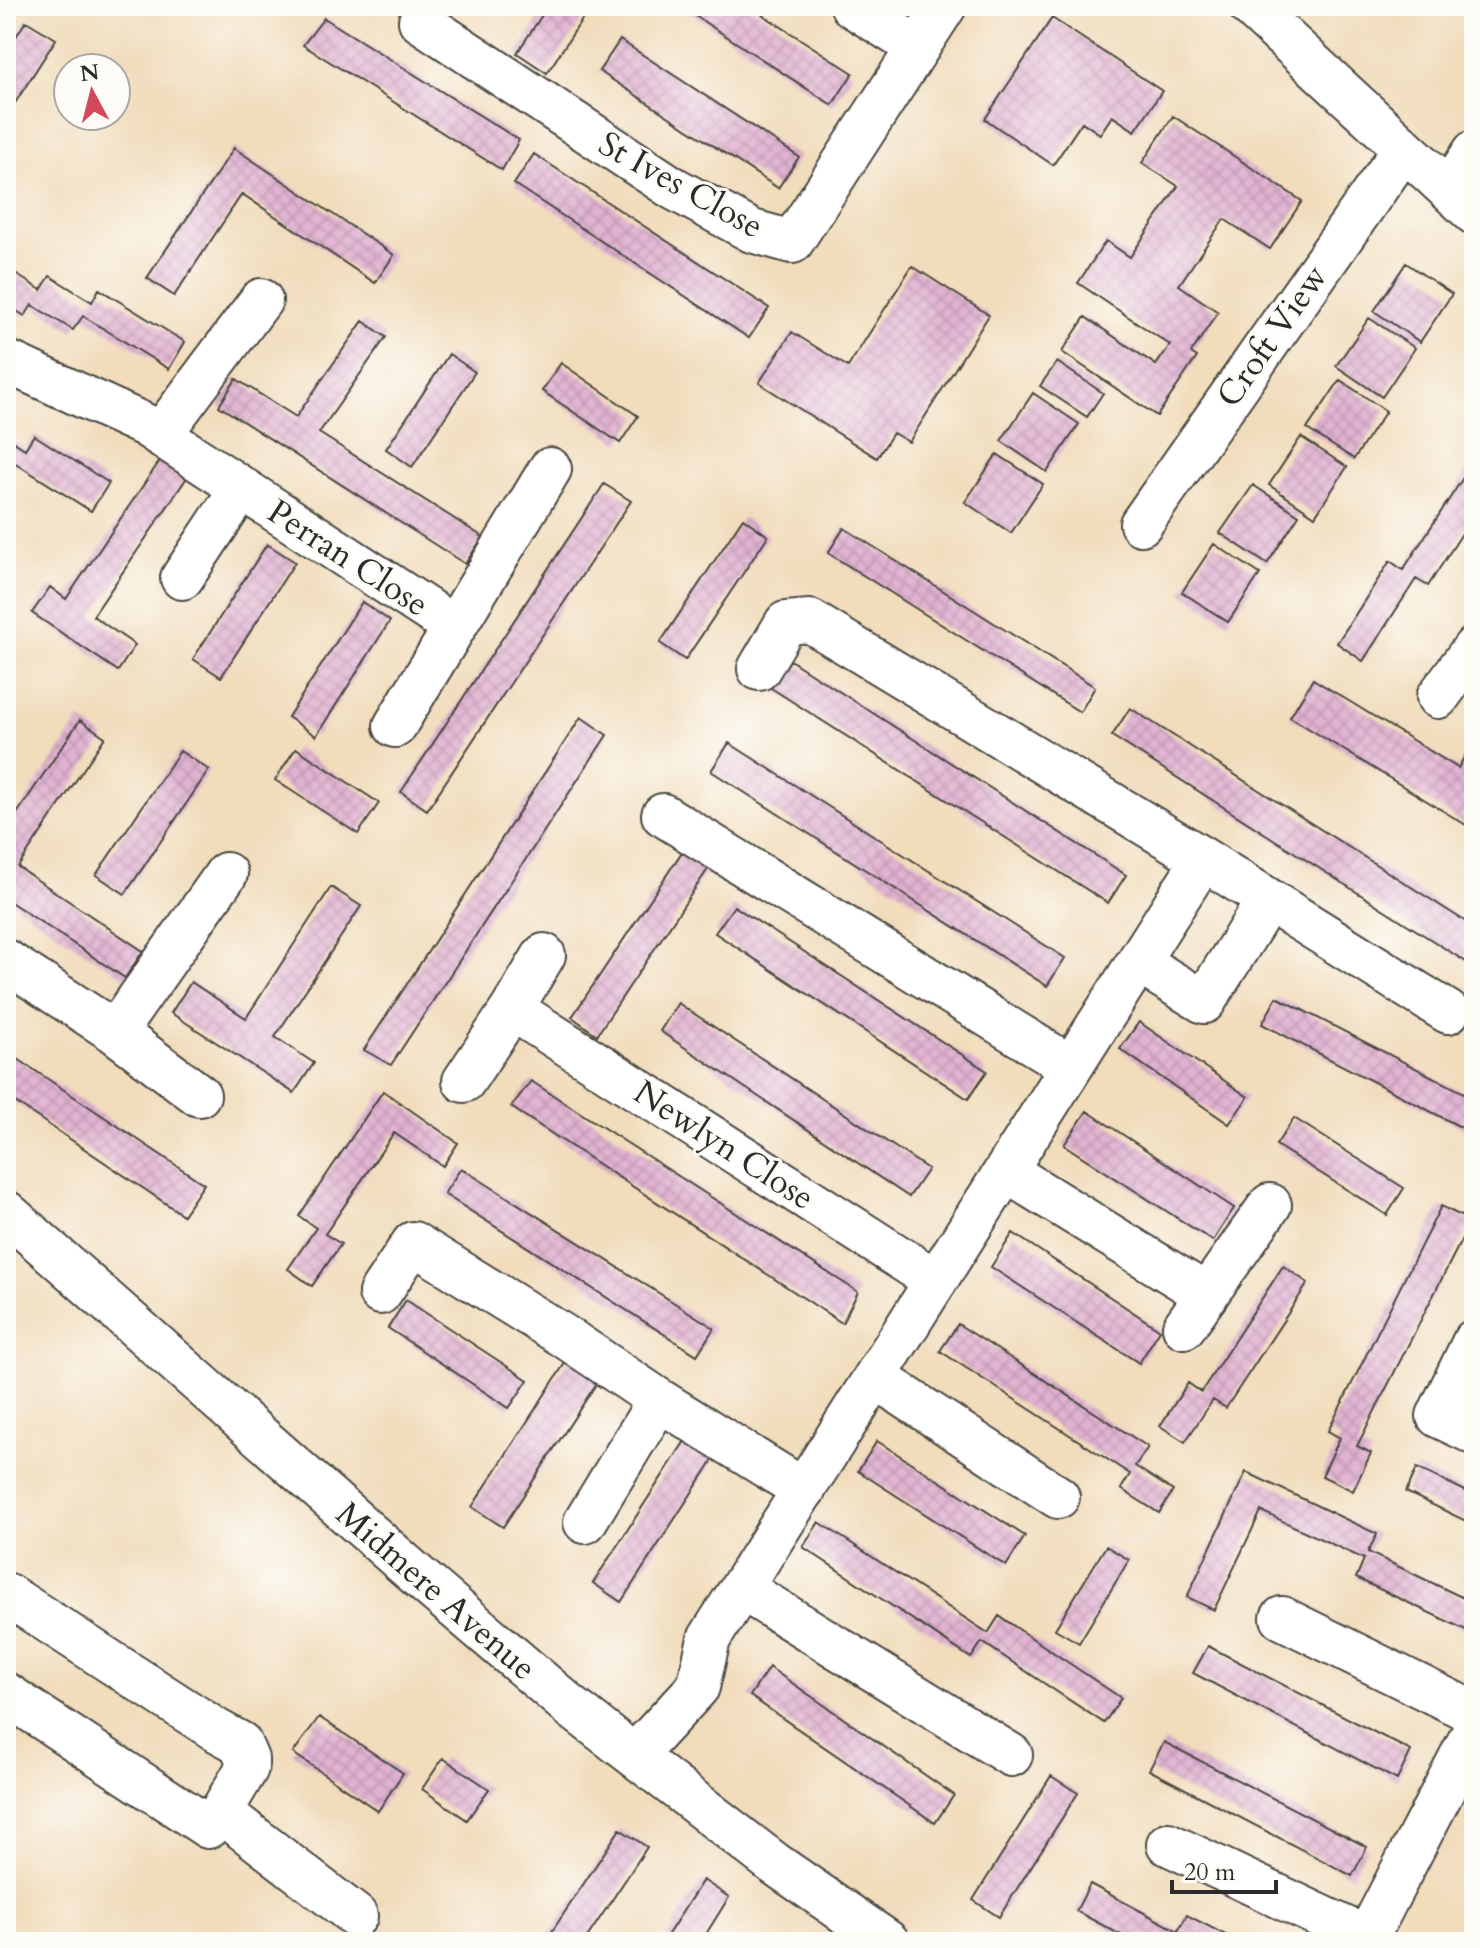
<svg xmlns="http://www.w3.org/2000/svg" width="1480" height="1948" font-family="Cardo,serif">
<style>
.building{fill:url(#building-cross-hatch)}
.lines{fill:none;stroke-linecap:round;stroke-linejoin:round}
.minor-casing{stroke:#494641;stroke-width:46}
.minor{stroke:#fff;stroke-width:42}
.labels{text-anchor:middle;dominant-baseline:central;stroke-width:6;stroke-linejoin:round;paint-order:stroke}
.street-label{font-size:34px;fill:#2b2b2b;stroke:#fdfcf7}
</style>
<defs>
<pattern id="building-cross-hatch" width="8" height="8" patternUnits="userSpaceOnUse" patternTransform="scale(2)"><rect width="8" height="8" fill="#e1b3d2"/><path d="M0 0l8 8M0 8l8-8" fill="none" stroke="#c19ab4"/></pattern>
</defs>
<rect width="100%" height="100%" fill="#fdfcf7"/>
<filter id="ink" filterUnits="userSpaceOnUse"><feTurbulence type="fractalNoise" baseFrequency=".0125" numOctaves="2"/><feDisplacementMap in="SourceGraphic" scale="16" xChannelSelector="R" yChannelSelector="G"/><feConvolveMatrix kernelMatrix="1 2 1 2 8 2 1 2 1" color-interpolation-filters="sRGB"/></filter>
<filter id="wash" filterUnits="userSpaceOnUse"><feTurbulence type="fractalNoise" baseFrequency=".006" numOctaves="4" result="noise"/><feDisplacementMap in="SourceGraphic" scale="32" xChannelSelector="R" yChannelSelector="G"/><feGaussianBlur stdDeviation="1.8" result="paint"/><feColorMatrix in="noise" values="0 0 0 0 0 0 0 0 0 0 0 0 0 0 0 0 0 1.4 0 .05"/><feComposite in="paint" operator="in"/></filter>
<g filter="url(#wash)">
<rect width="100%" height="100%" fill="#f1dcbb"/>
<g id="blocks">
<path class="building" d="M548,6H591L547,73L517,53Z
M680,6H749L853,73L832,105Z
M324,18L519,140L502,170L303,45Z
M1052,18L1162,91L1135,131L1112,116L1100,134L1082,122L1053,165L985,119Z
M26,21L56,39L6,117V52Z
M620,40L799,157L778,188L599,71Z
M1173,116L1302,201L1270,249L1224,219L1179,285L1218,312L1191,353L1197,357L1157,416L1062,352L1085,317L1156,365L1170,345L1078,283L1106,241L1130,257L1178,186L1142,163Z
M234,148L394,255L375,283L242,194L174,296L147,278Z
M534,154L769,308L749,338L514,184Z
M1406,263L1452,294L1420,342L1374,311Z
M912,266L989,315L909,442L893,433L877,458L759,383L792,332L848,367Z
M6,268L41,290L50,276L92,302L99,289L185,342L169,369L83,316L73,330L32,305L25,316L6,305Z
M1369,318L1415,348L1382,397L1336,366Z
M363,321L386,337L319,433L483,537L465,564L219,406L236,379L296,417Z
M449,354L475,372L412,467L386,449Z
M1057,362L1103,393L1087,417L1040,386Z
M561,363L638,416L620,443L542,391Z
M1340,380L1386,411L1354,459L1307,429Z
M1033,393L1079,424L1047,472L1001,441Z
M34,435L109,483L91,511L15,463L6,478V437L25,449Z
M1301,437L1347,467L1315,516L1269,485Z
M997,454L1043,484L1011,533L965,502Z
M161,459L188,476L93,616L135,645L118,671L32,613L50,587L66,599Z
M1474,461V515L1428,586L1416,579L1363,661L1337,643L1390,561L1403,570Z
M604,484L631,501L427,810L401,792Z
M1253,485L1299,515L1267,564L1220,533Z
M743,518L768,536L685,660L660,643Z
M844,528L1095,687L1080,712L828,553Z
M267,544L295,562L221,677L193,659Z
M1214,544L1260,574L1228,622L1182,592Z
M362,602L390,621L316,736L288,717Z
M790,660L1126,875L1108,903L771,688Z
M1313,679L1458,768L1474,741V812L1466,825L1290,717Z
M1130,708L1474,927V967L1112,736Z
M581,717L607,735L391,1065L364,1050Z
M80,720L105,737L18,867L143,951L125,978L6,899V830Z
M729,743L1065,958L1047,986L711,771Z
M296,748L379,803L358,834L275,780Z
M180,751L209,770L125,894L96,875Z
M690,840L716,857L597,1035L572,1017Z
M331,887L361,906L275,1037L314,1063L294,1093L171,1013L191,982L246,1018Z
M734,906L987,1071L968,1099L715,933Z
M1277,997L1474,1098V1134L1262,1024Z
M678,1003L928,1169L909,1197L660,1031Z
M1139,1022L1248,1097L1229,1124L1120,1049Z
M6,1051L204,1184L183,1215L6,1096Z
M531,1081L858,1292L842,1323L511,1107Z
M383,1091L458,1143L443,1166L394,1133L325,1234L341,1244L312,1286L288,1269L316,1228L299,1216Z
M1087,1111L1234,1208L1213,1241L1064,1145Z
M1294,1118L1404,1188L1387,1215L1276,1145Z
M461,1168L714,1328L697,1355L444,1194Z
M1441,1206L1471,1221L1357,1446L1371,1453L1353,1491L1322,1476L1340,1438L1328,1431Z
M1013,1233L1160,1330L1139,1363L991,1267Z
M1283,1266L1308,1283L1226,1408L1213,1400L1185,1442L1160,1426L1188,1383L1201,1392Z
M406,1300L528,1380L509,1408L388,1328Z
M958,1324L1148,1447L1135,1466L1173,1491L1159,1513L1121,1489L1130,1474L940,1351Z
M569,1357L600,1378L503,1527L472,1507Z
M685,1441L713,1460L621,1602L593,1583Z
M877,1441L1025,1536L1006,1566L858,1471Z
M1417,1468L1474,1495V1525L1406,1492Z
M1246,1472L1377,1534L1368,1552L1474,1603V1626L1470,1632L1356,1578L1364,1559L1261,1511L1214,1610L1187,1597Z
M819,1522L988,1633L999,1616L1121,1698L1104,1723L982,1642L971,1658L803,1547Z
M1106,1546L1129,1560L1079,1643L1055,1629Z
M1208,1646L1411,1751L1397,1780L1193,1673Z
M769,1667L954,1795L935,1823L750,1696Z
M319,1717L403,1773L378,1811L293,1753Z
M1164,1742L1367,1847L1352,1876L1149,1770Z
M443,1758L489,1789L467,1820L422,1789Z
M1051,1776L1078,1793L999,1917L973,1900Z
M620,1829L647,1847L628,1876L584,1942H545Z
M703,1880L729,1897L701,1942H663Z
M1090,1884L1178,1931L1187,1915L1239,1942H1134L1076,1911Z"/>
</g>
</g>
<g filter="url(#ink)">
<use href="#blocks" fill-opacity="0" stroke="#494641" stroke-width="2"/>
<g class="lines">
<defs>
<path id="minor" d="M852,6L917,47
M1250,6L1474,213
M420,21L673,188L752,231L792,242L945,6
M1449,190L1474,152
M6,361L145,425L454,627
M160,435L261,300
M1141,524L1404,149
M182,578L241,489
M759,669L786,623L810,621L1203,859L1448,1012
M1438,697L1474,648
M395,726L550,469
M663,815L1071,1067
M6,961L115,1032L199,1095
M1138,962L1204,1002L1268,900
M512,1009L936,1281
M115,1032L226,874
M464,1081L512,1009L544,955
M1006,1171L1207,1295
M6,1212L419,1577L570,1706L775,1864L888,1942
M380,1293L413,1243L564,1336L659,1400L804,1490
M1184,1327L1270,1205
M1474,1341L1438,1416L1474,1433
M875,1377L1058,1497
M585,1522L659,1400
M741,1588L1011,1755
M6,1594L216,1730L240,1743L247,1759V1768L221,1812L208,1827L6,1694
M1282,1618L1474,1713
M635,1755L698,1687L709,1639L1203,859
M221,1812L356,1916
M1168,1844L1367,1938
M1366,1942L1367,1938L1474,1731"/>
</defs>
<use href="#minor" class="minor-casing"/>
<use href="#minor" class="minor"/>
</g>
</g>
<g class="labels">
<g class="street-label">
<text transform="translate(681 185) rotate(29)">St Ives Close</text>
<text transform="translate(1272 336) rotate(-55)">Croft View</text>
<text transform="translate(348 558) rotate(33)">Perran Close</text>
<text transform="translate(724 1145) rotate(33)">Newlyn Close</text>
<text transform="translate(436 1591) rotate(41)">Midmere Avenue</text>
</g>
</g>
<rect width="1480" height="1948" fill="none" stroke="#fdfcf7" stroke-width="32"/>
<g transform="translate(92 92) rotate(353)"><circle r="38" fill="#fdfcf7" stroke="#a9a8a5" stroke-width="2"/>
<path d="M0-6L14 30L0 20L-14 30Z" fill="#d1495b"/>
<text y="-12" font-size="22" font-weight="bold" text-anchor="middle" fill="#2b2b2b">N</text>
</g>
<path d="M1172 1880v12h104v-12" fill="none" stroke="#2b2b2b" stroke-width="4"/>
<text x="1184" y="1880" font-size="24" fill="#2b2b2b" stroke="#fdfcf7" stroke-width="6" paint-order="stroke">20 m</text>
</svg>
